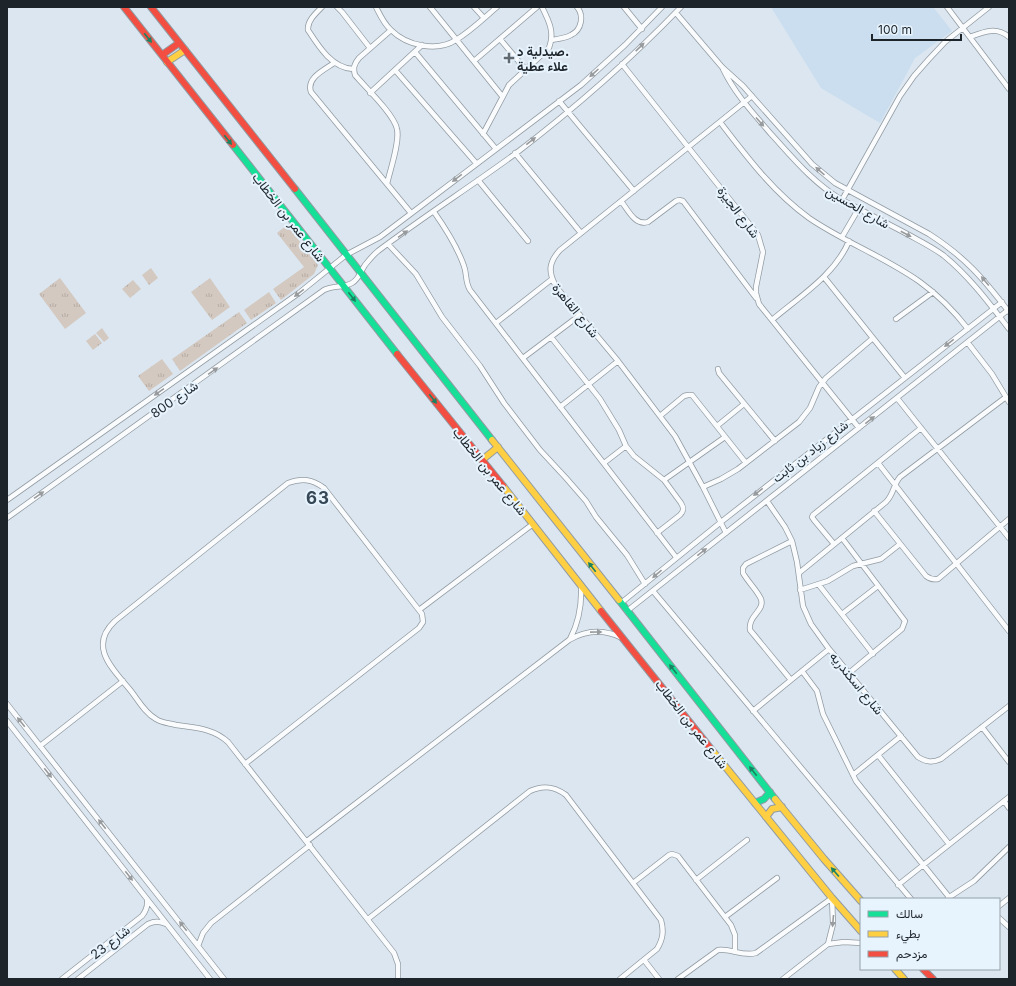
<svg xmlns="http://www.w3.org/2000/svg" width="1016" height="986" font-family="Inter,Vazirmatn,sans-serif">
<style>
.built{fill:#cadeef}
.grass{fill:url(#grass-tufts)}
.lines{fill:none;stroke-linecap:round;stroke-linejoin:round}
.street-casing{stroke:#929ba2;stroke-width:6}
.fast-casing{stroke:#929ba2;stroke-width:8}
.slow-casing{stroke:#929ba2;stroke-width:8}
.jam-casing{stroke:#929ba2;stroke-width:8}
.street{stroke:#fafbfd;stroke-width:4.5}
.fast{stroke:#16e098;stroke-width:6}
.slow{stroke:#ffcf43;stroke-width:6}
.jam{stroke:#f24e42;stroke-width:6}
.oneway{fill:#1a8262}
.oneway2{fill:#979b9e}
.poi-dot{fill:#606970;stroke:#e7f3fd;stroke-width:1.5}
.labels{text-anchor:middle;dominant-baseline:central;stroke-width:4;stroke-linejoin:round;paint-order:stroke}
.poi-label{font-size:13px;font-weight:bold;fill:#1d252b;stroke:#e7f3fd;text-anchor:start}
.street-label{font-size:13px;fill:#1d252b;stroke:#e7f3fd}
.district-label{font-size:17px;font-weight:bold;letter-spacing:1px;fill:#354654;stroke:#e7f3fd}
</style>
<defs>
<pattern id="grass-tufts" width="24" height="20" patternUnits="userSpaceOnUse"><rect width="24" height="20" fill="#d3c9c0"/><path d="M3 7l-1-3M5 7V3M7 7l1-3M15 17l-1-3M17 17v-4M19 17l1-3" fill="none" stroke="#b5aca5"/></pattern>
</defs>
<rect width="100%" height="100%" fill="#dbe6f0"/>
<path class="built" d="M771,7H933L952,31L915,58L880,123L821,88Z"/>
<path class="grass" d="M287,225L318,265L314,274L281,300L273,289L304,267L277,233Z
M151,268L158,278L149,285L142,275Z
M60,278L86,313L65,329L39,294Z
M210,278L230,307L212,320L191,292Z
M133,280L141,289L130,298L122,289Z
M269,292L276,303L251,320L244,310Z
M239,312L247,323L180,371L172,359Z
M102,328L109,338L104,342L96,333Z
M95,334L102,343L93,350L86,341Z
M162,359L173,374L149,391L138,376Z"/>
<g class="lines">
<defs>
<path id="street" d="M322,7C316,13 307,21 308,30C319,47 332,68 353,69
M337,7L342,12L370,48
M376,7C380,15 384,24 391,30C407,46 437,52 456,40C471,31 484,18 497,7
M430,7L502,96
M474,7L484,18
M624,7L642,29
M947,7L1009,89
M676,13L722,67L743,86L812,164L835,183L929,234C965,257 983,278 1009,312
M970,37C983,32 996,26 1009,37
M500,39L526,70
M552,40C558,39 566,38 571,35C582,30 584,15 577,7
M415,52L496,149
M474,61L537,7
M334,63C324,70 306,78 311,92L411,213
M622,64L758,235L763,252L756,287V293L759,304L859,428
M723,69C735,94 753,113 771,134C793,158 813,183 842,200C864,212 887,223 909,235C920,241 932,247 943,255C969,276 989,303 1009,329
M395,70L476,163
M370,93L422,45
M559,101L634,191
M720,122C747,157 773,192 809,218C844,242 885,257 920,282C938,295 954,311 968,329
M483,134L509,85L549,48C555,33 549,21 542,7
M515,153L581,233
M478,180L528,241
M387,184C390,170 400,142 397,129C394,114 365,87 355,75C353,68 354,64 359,58L391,30
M842,200L900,96L914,76L929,59L945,42L989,7
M621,201C628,210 635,226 648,222L676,201L679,200L683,201L756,298
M434,212C446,229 457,246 464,266C467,274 465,282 470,290L676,557
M842,237L859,208
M388,244L416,274L442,317L480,366L504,403L540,450L566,478L586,501L596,517L627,555L645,584
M824,277L905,378
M896,319L933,292
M772,320C799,297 835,275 849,241
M496,323L552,279
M551,337L600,399L619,430L626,446L634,456L664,480L681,503C684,508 684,511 680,515L657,533
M968,343L992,374L1009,402
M523,358L580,315
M718,369L719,373L775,441
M897,398L1009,538
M560,407L618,361
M660,416L684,396L688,395H692L746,463
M717,426L744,404
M604,463L626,446
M878,463L1009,631
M664,480L725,437
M703,487L721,479L738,469L799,422L810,408L819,387L826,378L873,338
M7,500L299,293L346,255L380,237L581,85L625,45L662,7
M767,501L785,527L792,541L797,562L803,606L811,624L829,649L918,757C926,762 932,763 941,759L1009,706
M874,511L926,576C930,579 933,580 938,579L1009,519
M7,518L324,290C334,285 344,288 352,283C359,279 361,271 365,265C369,260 373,255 378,251C423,217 470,187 515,154C574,109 630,60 681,7
M726,533L703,487L675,436L618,361L557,288C548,273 548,263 560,250L752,96
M842,538L905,621L902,629L849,673
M834,544L814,520L812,517L813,515L921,428
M799,573L886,502C894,494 893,485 900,477L1006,397
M819,585L873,654
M800,590L828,581L853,566L881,559L900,544
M653,591L911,899
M621,603L721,522L1002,302
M419,610L533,524
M627,611L1008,310
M842,614L878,586
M570,639C579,622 582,604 581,585
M802,671L817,691L823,714L856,781L949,897
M791,680L750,630C748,615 765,611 761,599C757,590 748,582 743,573V568L746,564L792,541
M7,704L224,979
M753,711L829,649
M7,721L210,979
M982,727L1009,762
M40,746L123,681
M878,755L949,844
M245,764L419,628L423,622L422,614L324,488C312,479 302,478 288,483L115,621C87,647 114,670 131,691C138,700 145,713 156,719C162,723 169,723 176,725C195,728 213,728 228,742L394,953L398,964V979
M853,775L901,736
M1004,801L1009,808
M307,841L569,640C586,630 604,629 622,638
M696,880L747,840
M633,883L669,855L672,854L678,856L731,925L735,935V952
M898,885L1009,797
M948,898L974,881L1009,847
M999,906L1009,898
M725,917L777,878
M999,918L1009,927
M368,919L530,791C543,785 554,786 566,795L661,920C664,931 663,939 657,949L620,979
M198,946L203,933L211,923L310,845
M644,960L659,979
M62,979L142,916C146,911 148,907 147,900
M78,979L148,924C155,921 159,921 166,924
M678,979L718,950C730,948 743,957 756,953L832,898L833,924L828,944
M783,979L828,944L844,942L861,943"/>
<path id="fast" d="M233,145L397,354
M295,189L492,440
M619,600L775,799
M755,803L764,799L770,792"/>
<path id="slow" d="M167,62L185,50
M492,440L619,600
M482,460L498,447
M503,486L601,611
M711,749L832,898L861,931
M775,799L824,859L861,901
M766,817L772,809L782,807
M895,969L904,979"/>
<path id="jam" d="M124,7L233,145
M151,7L295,189
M162,55L179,43
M397,354L503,486
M601,611L711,749
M923,969L933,979"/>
</defs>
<use href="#street" class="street-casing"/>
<use href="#fast" class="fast-casing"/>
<use href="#slow" class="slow-casing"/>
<use href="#jam" class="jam-casing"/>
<use href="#street" class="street"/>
<use href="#fast" class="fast"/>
<use href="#slow" class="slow"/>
<use href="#jam" class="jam"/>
</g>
<defs><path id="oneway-solid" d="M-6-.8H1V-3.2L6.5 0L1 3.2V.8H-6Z"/></defs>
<g class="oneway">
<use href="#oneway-solid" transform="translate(148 38) rotate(52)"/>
<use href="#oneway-solid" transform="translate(228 140) rotate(52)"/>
<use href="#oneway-solid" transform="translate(352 297) rotate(52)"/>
<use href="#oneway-solid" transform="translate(433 399) rotate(52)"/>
<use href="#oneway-solid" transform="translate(592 567) rotate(-128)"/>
<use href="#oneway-solid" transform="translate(673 669) rotate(-128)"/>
<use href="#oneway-solid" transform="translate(753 771) rotate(-128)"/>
<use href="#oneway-solid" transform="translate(835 872) rotate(-131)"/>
</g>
<g class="oneway2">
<use href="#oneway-solid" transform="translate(640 47) rotate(-44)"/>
<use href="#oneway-solid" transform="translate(594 73) rotate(138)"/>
<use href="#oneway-solid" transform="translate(760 122) rotate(48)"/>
<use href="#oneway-solid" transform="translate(531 141) rotate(-38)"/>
<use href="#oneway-solid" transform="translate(820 171) rotate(-138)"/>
<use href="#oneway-solid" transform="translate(457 178) rotate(143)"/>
<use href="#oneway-solid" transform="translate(403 234) rotate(-35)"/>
<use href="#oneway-solid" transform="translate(906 234) rotate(28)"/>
<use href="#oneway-solid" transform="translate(985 281) rotate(-130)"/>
<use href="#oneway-solid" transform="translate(299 293) rotate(143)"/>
<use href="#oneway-solid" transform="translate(949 343) rotate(142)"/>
<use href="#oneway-solid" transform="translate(213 371) rotate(-35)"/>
<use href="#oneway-solid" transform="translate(159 392) rotate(145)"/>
<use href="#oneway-solid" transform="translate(870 420) rotate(-38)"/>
<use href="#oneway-solid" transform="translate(758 492) rotate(142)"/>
<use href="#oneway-solid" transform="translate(39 495) rotate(-35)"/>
<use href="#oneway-solid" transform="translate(702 552) rotate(-38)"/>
<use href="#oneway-solid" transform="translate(657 574) rotate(140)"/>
<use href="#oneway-solid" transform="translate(596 632) rotate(-1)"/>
<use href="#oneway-solid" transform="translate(21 722) rotate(-129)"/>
<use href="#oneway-solid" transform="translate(48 773) rotate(52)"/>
<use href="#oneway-solid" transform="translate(102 824) rotate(-128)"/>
<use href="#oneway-solid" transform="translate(129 876) rotate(52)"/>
<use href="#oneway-solid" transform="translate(833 921) rotate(95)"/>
<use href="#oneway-solid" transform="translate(183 926) rotate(-128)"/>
</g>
<path class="poi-dot" d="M507 52h4v4h4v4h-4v4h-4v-4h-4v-4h4z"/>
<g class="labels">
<g class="poi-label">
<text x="517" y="51">صيدلية د.<tspan x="517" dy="15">علاء عطية</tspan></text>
</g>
<g class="street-label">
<text transform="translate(858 207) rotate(30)">شارع الحسين</text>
<text transform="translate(739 212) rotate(53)">شارع الجيزة</text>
<text transform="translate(289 217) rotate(52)">شارع عمر بن الخطاب</text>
<text transform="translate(576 310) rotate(51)">شارع القاهرة</text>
<text transform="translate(174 399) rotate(-35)">شارع 800</text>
<text transform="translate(810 451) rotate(-38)">شارع زياد بن ثابت</text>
<text transform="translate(490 471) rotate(51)">شارع عمر بن الخطاب</text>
<text transform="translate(857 683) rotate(51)">شارع اسكندريه</text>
<text transform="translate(692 724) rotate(52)">شارع عمر بن الخطاب</text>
<text transform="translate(110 942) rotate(-38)">شارع 23</text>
</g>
<g class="district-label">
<text x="318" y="498">63</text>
</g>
</g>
<rect width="1016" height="986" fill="none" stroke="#1d252b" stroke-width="16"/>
<rect x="860" y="898" width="140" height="72" fill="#e7f3fd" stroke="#96a1a9"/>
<rect x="868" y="911" width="20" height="6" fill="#16e098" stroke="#96a1a9"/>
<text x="896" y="918" font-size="12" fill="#1d252b">سالك</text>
<rect x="868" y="931" width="20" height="6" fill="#ffcf43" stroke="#96a1a9"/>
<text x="896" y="938" font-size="12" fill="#1d252b">بطيء</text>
<rect x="868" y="951" width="20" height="6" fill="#f24e42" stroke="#96a1a9"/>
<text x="896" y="958" font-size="12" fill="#1d252b">مزدحم</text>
<path d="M872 34v6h89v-6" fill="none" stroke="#1d252b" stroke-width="2"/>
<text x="878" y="34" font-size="12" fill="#1d252b" stroke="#e7f3fd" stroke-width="3" paint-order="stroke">100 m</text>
</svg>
